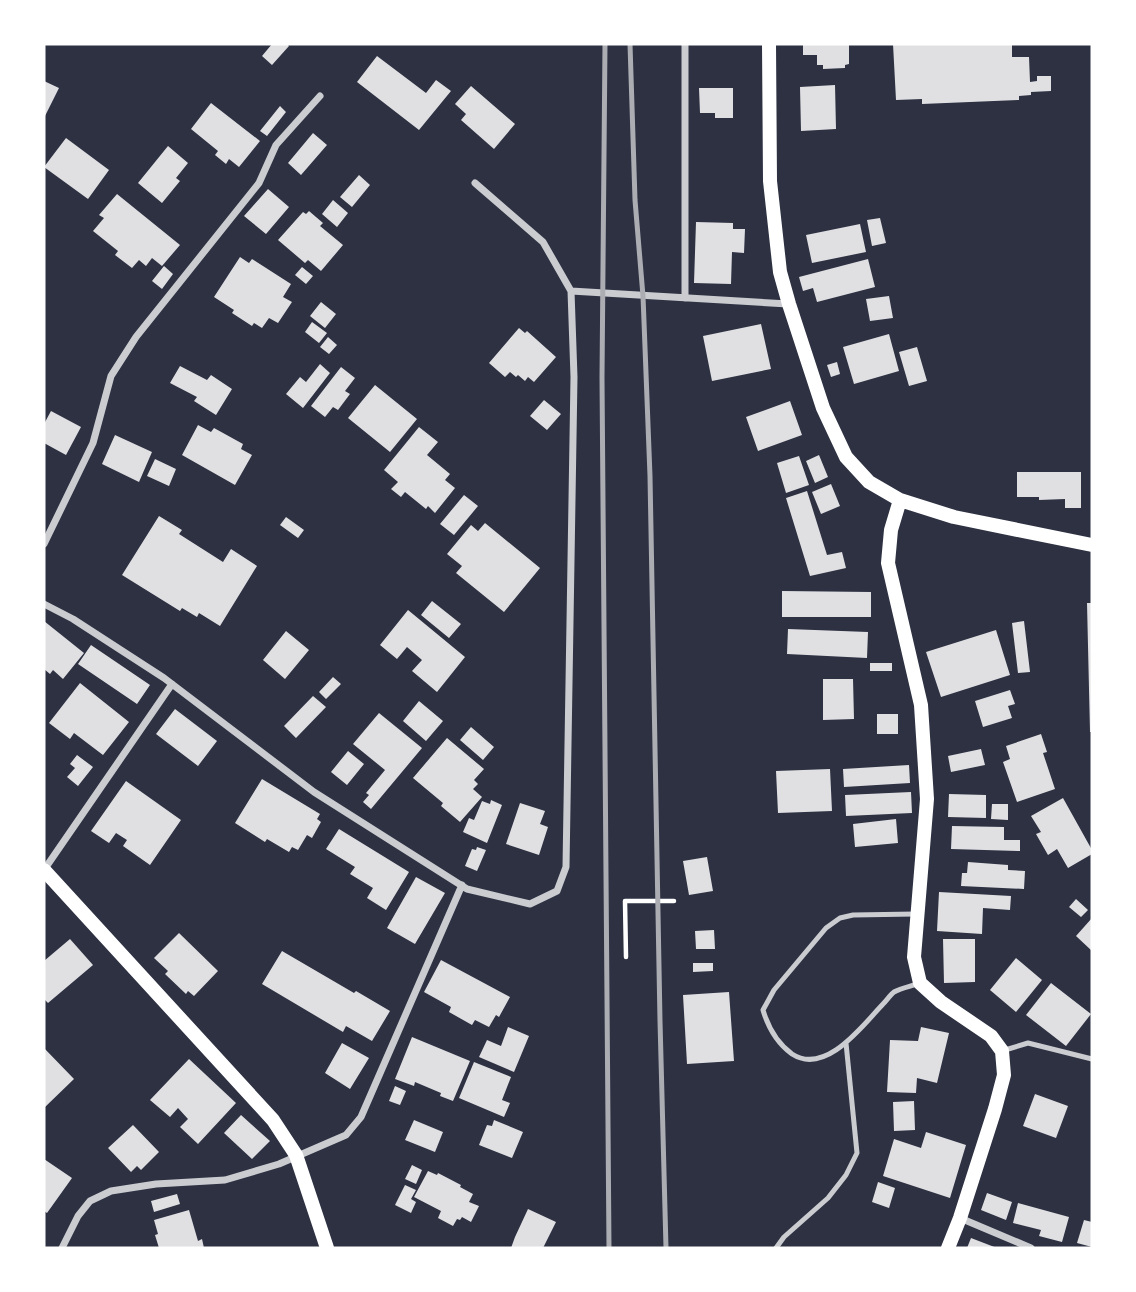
<svg xmlns="http://www.w3.org/2000/svg" width="1136" height="1292" font-family="'IBM Plex Serif',serif">
<style>
.building{fill:#e0e0e3}
.lines{fill:none;stroke-linecap:round;stroke-linejoin:round}
.path{stroke:#fff;stroke-width:4.5}
.service{stroke:#caccd0;stroke-width:5}
.minor{stroke:#caccd0;stroke-width:7}
.secondary{stroke:#fff;stroke-width:14}
.rail{stroke:#abadb3;stroke-width:5}
</style>
<rect width="100%" height="100%" fill="#2d3142"/>
<path class="building" d="M272,44H287L289,46L272,65L262,56Z
M803,44H849V64L845,65V68L823,69V65H817V55H803Z
M893,44H1012V57H1029L1030,82L1037,81V76H1051V91L1031,92V95L1019,96V100L922,104V99L896,100Z
M377,56L426,93L436,80L451,91L419,130L357,82Z
M44,81L59,88L44,118Z
M835,85L836,129L801,131L800,87Z
M471,86L515,124L494,149L461,120L466,114L455,104Z
M699,88H733V118H715V113H700Z
M211,103L260,141L239,167L229,159L226,164L215,155L218,151L191,129Z
M280,106L286,112L267,136L260,131Z
M313,133L327,145L301,175L288,163Z
M66,138L109,170L88,199L44,167Z
M168,146L188,163L176,178L180,181L162,203L138,183Z
M359,175L370,185L352,207L340,197Z
M268,189L289,207L266,234L244,216Z
M117,194L180,245L162,266L152,258L146,266L139,260L132,268L115,255L118,251L93,231L104,218L99,215Z
M333,200L348,213L337,227L322,214Z
M309,211L323,223L320,226L343,245L321,271L308,260L305,263L278,240L303,212L306,214Z
M880,218L886,243L872,246L867,220Z
M696,222L733,223V229H745L744,253L732,252L731,284L694,283Z
M860,224L866,252L812,263L806,235Z
M240,257L249,263L252,259L291,284L283,297L292,302L278,323L269,318L262,328L254,323L252,326L232,313L234,310L214,297Z
M868,259L875,287L817,302L813,288L803,291L799,277Z
M164,266L173,274L162,289L152,281Z
M302,267L313,276L306,284L295,275Z
M889,296L893,318L870,321L866,299Z
M321,302L336,314L325,328L310,316Z
M312,322L327,333L319,343L305,332Z
M761,324L771,369L712,381L703,336Z
M519,328L525,333L527,331L556,357L534,382L528,377L525,381L518,375L516,377L510,372L505,377L489,363Z
M889,334L899,371L854,384L843,347Z
M328,337L337,345L329,354L320,347Z
M917,347L927,381L909,386L899,352Z
M837,362L840,374L831,377L827,365Z
M320,364L330,373L303,408L286,394L300,377L306,382Z
M180,366L207,380L211,375L232,389L216,415L194,401L197,397L170,383Z
M341,367L355,378L345,391L350,394L338,410L333,407L325,417L311,406Z
M375,385L417,419L390,452L348,418Z
M544,400L561,414L547,430L530,416Z
M790,401L802,435L758,451L746,417Z
M51,411L81,427L66,455L44,443V424Z
M198,425L211,432L214,428L243,444L241,449L252,455L235,485L182,455Z
M419,427L438,442L427,455L450,474L445,480L455,488L435,513L428,506L426,509L405,492L401,497L391,489L398,482L384,470Z
M115,435L152,452L139,482L102,464Z
M819,455L828,477L815,483L806,461Z
M799,456L809,485L786,493L777,463Z
M155,459L176,469L169,486L147,476Z
M1017,472H1081V508H1065V499L1039,500V497H1017Z
M831,484L840,506L821,514L812,492Z
M807,491L827,555L842,552L846,568L810,576L786,498Z
M464,495L478,506L454,535L440,524Z
M159,516L182,530L179,534L223,562L231,549L257,566L220,626L199,613L197,617L182,608L180,611L122,575Z
M286,517L304,530L298,538L280,525Z
M485,523L540,568L504,612L456,573L462,566L447,554L471,525L478,531Z
M782,591L871,592V617H782Z
M432,601L461,624L449,638L421,615Z
M1087,603H1092V732H1090Z
M408,610L465,657L437,692L412,671L422,660L407,647L397,659L380,645Z
M44,621L84,653L63,679L53,670L50,674L44,669Z
M1024,621L1030,672L1018,673L1012,623Z
M788,629L868,632L867,658L787,654Z
M996,630L1010,675L941,697L926,652Z
M286,631L309,650L285,679L263,660Z
M91,645L150,685L137,704L78,664Z
M870,663H892V671H870Z
M333,677L341,684L326,699L319,692Z
M823,679H853L854,719L823,720Z
M80,683L129,722L103,755L74,733L70,739L49,723Z
M1010,690L1015,704L1008,706L1012,718L983,727L975,701Z
M313,696L326,707L296,738L284,726Z
M419,701L443,721L426,741L403,721Z
M175,709L217,741L198,766L156,734Z
M379,713L422,748L371,809L363,802L369,795L366,793L385,770L353,744Z
M877,714H898V734H877Z
M471,727L494,747L483,760L460,740Z
M1041,734L1047,752L1043,753L1055,789L1017,802L1003,762L1010,759L1006,746Z
M447,738L484,769L474,780L478,784L473,789L482,797L460,822L441,806L443,803L413,778Z
M981,749L985,765L951,772L948,756Z
M348,751L364,764L347,785L331,772Z
M77,755L93,767L78,786L67,777L75,768L70,764Z
M909,765L910,783L844,787L843,769Z
M830,769L832,811L778,813L776,771Z
M262,779L320,814L317,819L321,822L312,838L307,835L298,850L292,847L289,852L267,839L265,842L235,823Z
M126,781L181,820L150,865L123,846L127,840L116,833L109,843L91,831Z
M911,792L912,813L846,816L845,795Z
M949,794L986,795V818L948,817Z
M1063,798L1092,850V854L1068,868L1057,849L1048,855L1036,834L1041,832L1031,816Z
M491,800L502,805L487,843L463,832L469,818L474,820L482,801L490,804Z
M520,803L545,811L540,824L548,827L539,855L506,844Z
M992,804H1008V820L991,819Z
M896,819L898,843L855,847L853,824Z
M952,826L1004,827V840H1020V851L951,849Z
M339,829L409,872L386,910L367,898L373,888L350,874L355,867L326,849Z
M477,847L486,850L477,871L465,866L472,849L476,850Z
M707,857L713,891L689,895L683,861Z
M968,862L1008,865V870L1025,871L1024,889L961,886L962,873H967Z
M416,877L445,893L415,944L387,928Z
M939,892L1011,896L1010,910L983,908L982,934L937,931Z
M1076,899L1088,910L1081,917L1069,907Z
M1092,918V951L1076,936Z
M714,930L715,949H696L695,931Z
M179,933L218,971L194,996L188,991L186,994L165,974L168,971L154,958Z
M70,939L93,965L48,1003L44,999V961Z
M943,939H975V982L944,983Z
M282,951L354,993L356,991L390,1011L372,1041L346,1026L343,1032L262,984Z
M1016,958L1042,980L1016,1012L990,990Z
M441,960L510,997L499,1017L496,1015L489,1027L475,1020L472,1025L449,1012L451,1007L424,992Z
M693,963H713V971L693,972Z
M1051,983L1091,1014L1066,1046L1026,1015Z
M729,992L734,1061L687,1064L683,995Z
M508,1027L529,1036L514,1072L479,1057L487,1040L501,1046Z
M921,1027L949,1033L937,1083L917,1078L916,1093L887,1092L890,1040L918,1041Z
M412,1037L470,1061L453,1101L440,1096L441,1093L415,1082L414,1086L395,1079Z
M342,1043L369,1058L350,1089L325,1073Z
M44,1048L74,1079L44,1108Z
M189,1059L236,1103L198,1144L180,1127L188,1119L178,1108L170,1117L150,1100Z
M474,1062L511,1077L502,1100L510,1103L504,1117L459,1098Z
M395,1086L406,1091L400,1105L389,1101Z
M1035,1094L1068,1106L1056,1138L1023,1126Z
M914,1101L915,1130L894,1131L893,1102Z
M241,1115L270,1141L252,1159L224,1133Z
M414,1120L443,1132L435,1152L405,1140Z
M494,1120L523,1132L512,1158L479,1145L487,1125L492,1126Z
M133,1125L159,1152L141,1170L137,1166L131,1172L108,1148Z
M926,1132L966,1145L950,1198L883,1176L894,1139L921,1148Z
M44,1159L72,1178L47,1213L44,1211Z
M412,1165L422,1170L416,1184L405,1179Z
M428,1171L437,1175L438,1173L461,1185L460,1187L473,1194L469,1202L479,1206L471,1222L462,1217L460,1220L457,1219L453,1226L438,1218L441,1211L414,1197Z
M878,1182L895,1188L889,1208L872,1202Z
M405,1185L416,1190L411,1199L416,1202L411,1213L395,1205Z
M987,1193L1012,1202L1006,1220L981,1210Z
M177,1194L180,1204L154,1212L151,1201Z
M1018,1203L1069,1217L1062,1242L1039,1236L1041,1230L1013,1223Z
M528,1209L556,1222L543,1248H511L515,1237Z
M189,1210L198,1241L202,1239L204,1248H159L155,1235L158,1234L154,1220Z
M1084,1220L1092,1222V1247L1077,1243Z
M971,1238L997,1248H967Z"/>
<g class="lines">
<path class="path" d="M626,957L625,901H674"/>
<path class="service" d="M915,914L853,915L840,918L826,928L774,990L763,1010C768,1027 777,1043 792,1054C826,1076 863,1025 883,1004C887,1000 890,995 894,992C901,988 912,986 920,983
M1005,1050L1028,1043L1092,1059
M776,1248L784,1237L828,1198L846,1175L857,1153L846,1043"/>
<path class="minor" d="M685,44V298
M571,291L788,304
M44,544L93,443L111,376L136,337L259,183L276,145L320,96
M44,604L73,619L164,678L314,792L467,889L530,904L557,891L566,867L574,377L571,291L543,242L475,183
M44,870L172,684
M960,1218L1031,1248
M62,1248L78,1216L90,1201L111,1191L156,1184L225,1180L279,1164L346,1135L361,1117L462,885"/>
<path class="secondary" d="M769,44L770,181L780,272L789,304L823,408L846,457L869,482L900,500L954,517L1092,545
M900,500L891,530L888,563L921,705L927,799L914,957L920,983L941,1002L991,1036L1002,1051L1004,1075L995,1109L960,1218L948,1248
M44,870L273,1120L296,1155L327,1248"/>
<path class="rail" d="M605,44L602,378L609,1248
M630,44L635,200L643,296L650,476L660,1021L666,1248"/>
</g>
<rect width="1136" height="1292" fill="none" stroke="#ffffff" stroke-width="91"/>
</svg>
